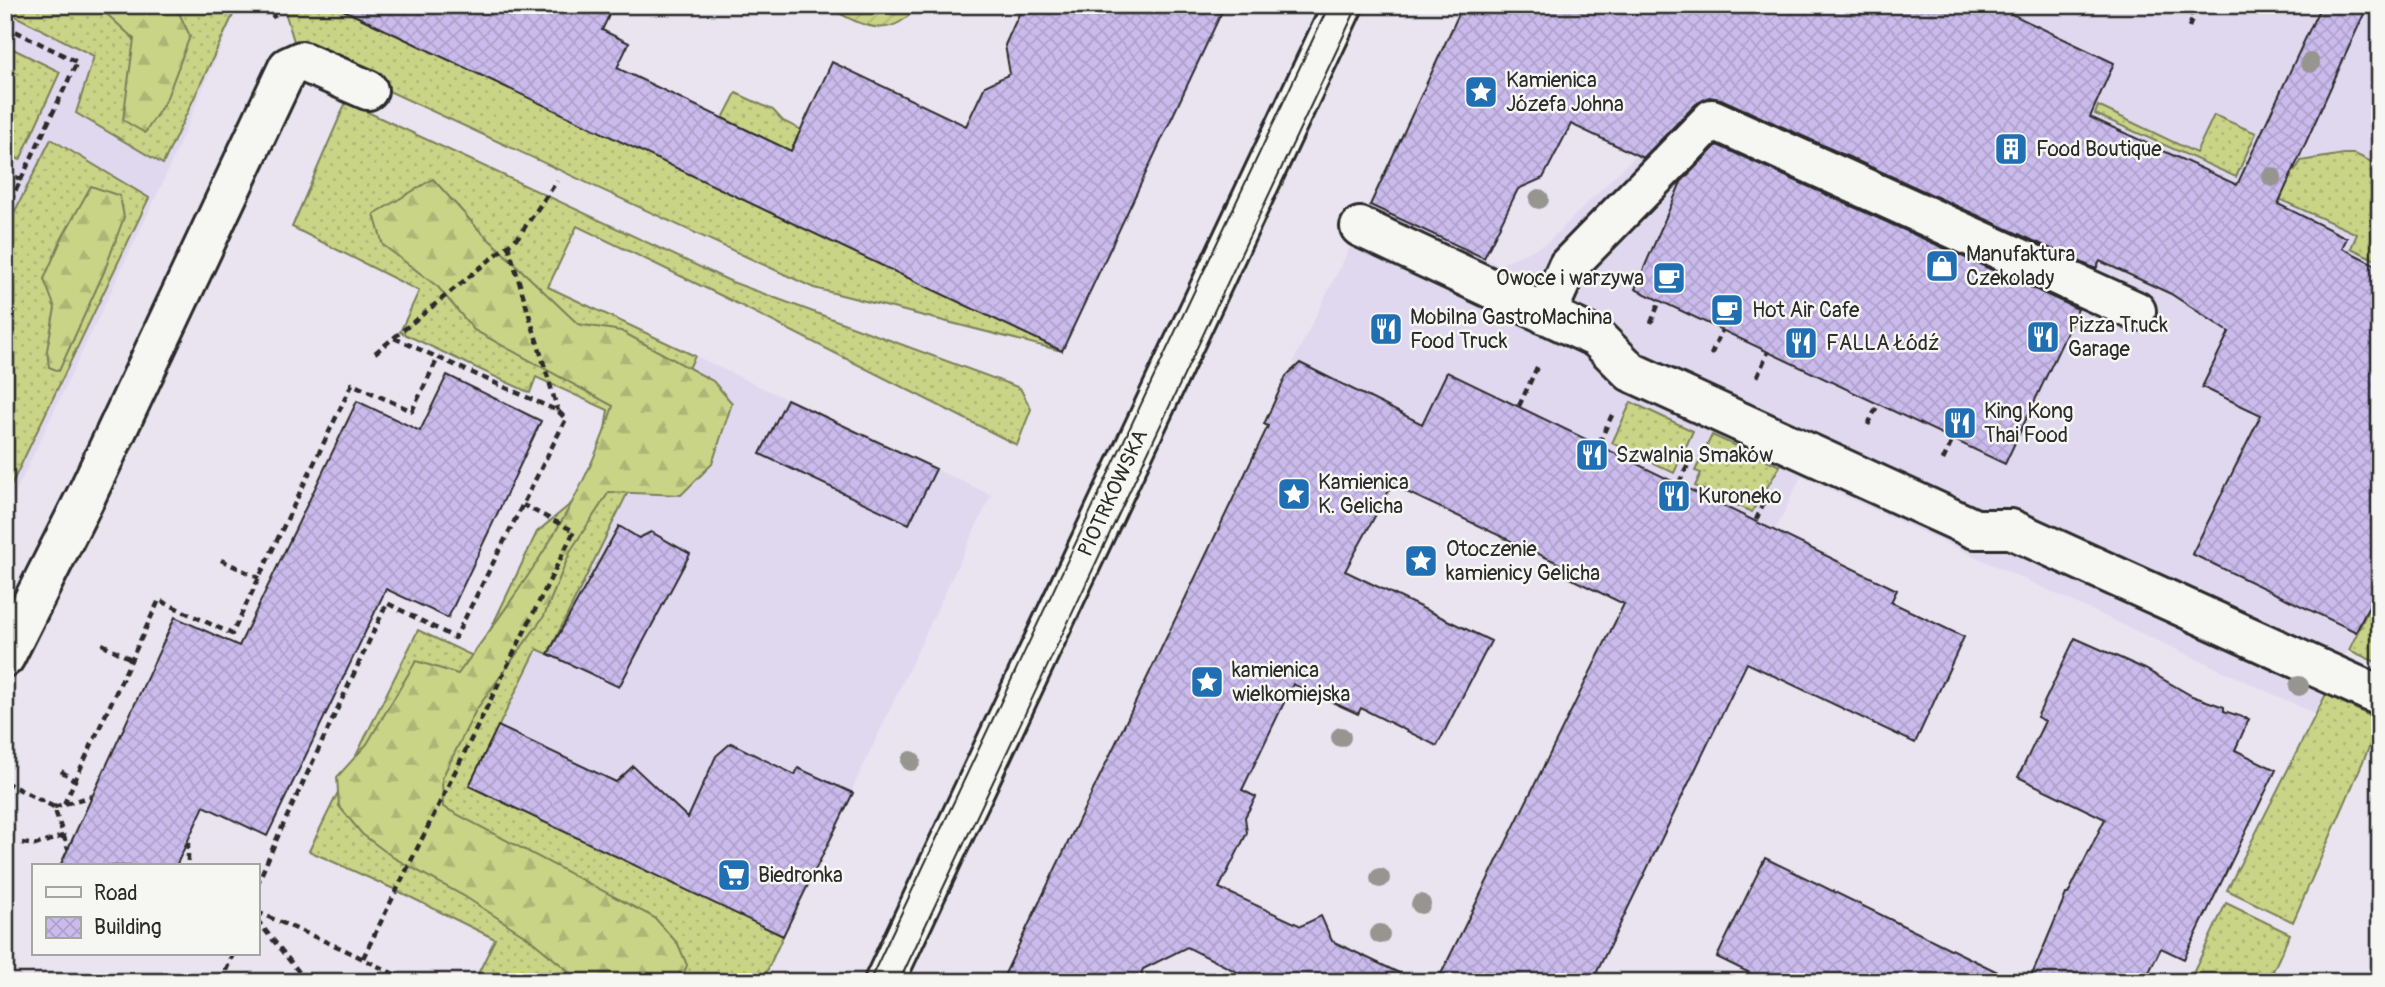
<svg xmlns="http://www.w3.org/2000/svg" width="2385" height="987" font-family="Pangolin,sans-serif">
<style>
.built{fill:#e0d8ef}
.grass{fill:url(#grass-dots);stroke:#7a8059;stroke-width:2}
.forest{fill:url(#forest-firs);stroke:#7a8059;stroke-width:2}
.garden{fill:url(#garden-furrows);stroke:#7a8059;stroke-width:2}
.building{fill:url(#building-cross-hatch);stroke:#2b2b2b;stroke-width:2}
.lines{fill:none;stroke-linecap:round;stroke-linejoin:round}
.minor-casing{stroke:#2b2b2b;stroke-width:44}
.path{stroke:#2b2b2b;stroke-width:4.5;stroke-dasharray:7 5;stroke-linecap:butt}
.minor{stroke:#f6f6f2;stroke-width:38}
.tram{stroke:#2b2b2b;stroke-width:2}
.tree{fill:#969590}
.labels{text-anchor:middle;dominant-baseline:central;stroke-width:5;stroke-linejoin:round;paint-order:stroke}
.poi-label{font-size:21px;fill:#2b2b2b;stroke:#f6f6f2;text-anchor:start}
.street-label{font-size:21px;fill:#2b2b2b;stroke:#f6f6f2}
</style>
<defs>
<pattern id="grass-dots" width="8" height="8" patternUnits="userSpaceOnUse" patternTransform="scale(1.75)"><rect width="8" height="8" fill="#c9d487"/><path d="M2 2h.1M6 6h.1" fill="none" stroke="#adb675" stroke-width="1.8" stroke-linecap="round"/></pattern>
<pattern id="forest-firs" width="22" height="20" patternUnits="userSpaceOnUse" patternTransform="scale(1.75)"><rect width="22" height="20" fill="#c9d487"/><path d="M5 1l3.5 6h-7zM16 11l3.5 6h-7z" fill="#adb675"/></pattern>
<pattern id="garden-furrows" width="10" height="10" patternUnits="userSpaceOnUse" patternTransform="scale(1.75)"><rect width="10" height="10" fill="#c9d487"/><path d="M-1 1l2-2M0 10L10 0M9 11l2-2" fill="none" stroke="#adb675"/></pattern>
<pattern id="building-cross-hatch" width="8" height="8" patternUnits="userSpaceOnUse" patternTransform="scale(1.75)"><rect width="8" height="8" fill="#cabbec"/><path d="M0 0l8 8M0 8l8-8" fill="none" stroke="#aea1cb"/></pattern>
</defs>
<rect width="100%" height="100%" fill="#e9e4f0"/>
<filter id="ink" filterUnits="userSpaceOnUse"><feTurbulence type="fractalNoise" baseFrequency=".0143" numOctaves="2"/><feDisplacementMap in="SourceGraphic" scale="14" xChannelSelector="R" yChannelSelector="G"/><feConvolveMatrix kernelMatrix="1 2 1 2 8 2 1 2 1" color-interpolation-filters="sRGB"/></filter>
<g filter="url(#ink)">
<path class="built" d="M5,5H239L162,184L5,514Z
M1607,5H2380V585L2316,714L1801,476L1750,584L1293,362L1371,205L1499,265L1547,243L1636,155L1674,74Z
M695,356L991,495L783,936L469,786L537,648L548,654Z"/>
<path class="grass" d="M5,5H213L233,15L163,164L76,113L94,56L5,11Z
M283,5H333L1062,351L814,288L296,48Z
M5,45L60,72L20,160L5,153Z
M736,93L773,110L783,121L881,169L879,194L723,118Z
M346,102L732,282L1020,388L1031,409L1017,445L724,297L577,226L548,287L695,356L548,654L537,649L469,786L783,936L762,982H474L495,939L396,890L309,851L418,630L477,658L537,532L585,492L599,469L608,410L536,377L530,393L400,332L419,291L292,227Z
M2098,106L2196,153L2214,115L2256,133L2236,177L2095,114Z
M51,139L149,198L5,498V231Z
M2256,152L2295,171L2301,161L2344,154H2355L2380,166V262L2351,248L2357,234L2241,182Z
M1631,402L1693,431L1674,473L1612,443Z
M1712,435L1780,466L1752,512L1695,486L1701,473L1695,471Z
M2380,585V664L2349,650Z
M2326,694L2372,717L2378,727L2293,922L2227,890Z
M2226,903L2290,934L2268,982H2189Z"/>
<path class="forest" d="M97,5H165L179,13L190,36L166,100L145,133L123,120L134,39Z
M433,179L479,230L578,324L621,331L713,381L732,403L712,464L681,495L609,492L571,550L544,616L476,710L442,778L443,807L655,918L678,944L687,965L681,982H573L566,969L527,937L464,896L394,858L362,834L339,806L337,777L367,744L416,661L458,674C519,591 582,506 613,406L474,330L438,287L383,245L374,214Z
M91,186L120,196L124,217L104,272L59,371L49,367L47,350L55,308L44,279L62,238Z"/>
<path class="garden" d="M823,5H919C887,45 860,23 823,5Z"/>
<path class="building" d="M333,5H614L602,30L629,43L617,68L791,151L832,62L966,126L985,86L1010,74L1005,45L1023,5H1225L1062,351Z
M1463,5H1993L2114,63L2090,117L2237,185L2321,5H2368L2278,204L2347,238L2342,248L2380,267V583L2356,632L2192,554L2261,415L2202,387L2229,332L2171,294L2100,261L2096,269L1721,99L1709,97L1696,104L1643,158L1571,124L1543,178L1518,189L1484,258L1370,205Z
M1717,145L2078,309L2005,464L1635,289L1681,182Z
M1300,363L1422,424L1447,372L1897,590L1891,602L1964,637L1915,743L1747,663L1592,982H1437L1624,604L1557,572L1560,564L1392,485L1345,571L1491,641L1437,746L1361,708L1358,714L1293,684L1242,790L1256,797L1245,817L1247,833L1219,888L1301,926L1321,916L1332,941L1418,982H1257L1187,947L1143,969L1138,982H1001L1268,426L1264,424L1286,376Z
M447,375L541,421L448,618L386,589L267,836L204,806L176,866H60L175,617L239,646L357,401L420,431Z
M787,399L936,469L909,524L760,454Z
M619,526L639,538L651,532L690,554L619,687L548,654Z
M2075,638L2145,669L2192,696L2224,707V711L2249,719L2235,750L2276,770L2184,959L2161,948L2144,982H2029L2066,894H2068L2105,819L2018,777L2045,721L2037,717Z
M498,726L616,782L633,766L688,818L716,756L731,743L795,775L798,768L853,793L783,936L469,786Z
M1765,858L2018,982H1768L1717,957Z"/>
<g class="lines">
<defs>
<path id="minor" d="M1360,227L1597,338L1631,372L1975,529H2011L2380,696
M1546,315L1568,266L1712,119L2136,311
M5,657L87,494L288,67L301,61L368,90
M884,982L1343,5"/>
</defs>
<use href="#minor" class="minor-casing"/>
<path class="path" d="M265,5L275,18
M5,26L77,62L5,213
M2189,27L2193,17L2189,5
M5,171L22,180
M508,245L558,411
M1651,323L1660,300
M375,353L518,237L557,181
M1711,355L1722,330
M1757,377L1768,352
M1519,406L1539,363
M1868,425L1878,404
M1599,443L1612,415
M1943,460L1953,439
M1679,483L1693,455
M1756,520L1769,490
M221,560L259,578
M102,644L131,659
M61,771L74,780
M5,782L54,807L68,849
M64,804L159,600L232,634L352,384L412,411L438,358
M54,807L92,796
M188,842V866
M22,843L35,845L63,836
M257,885L278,836L387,603L455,638L566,419L558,411L394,338
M257,912L343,949L410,982
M257,920L307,982
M363,958L574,531L523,505
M221,982L233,954"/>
<use href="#minor" class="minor"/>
<path class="tram" d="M869,982L1329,5
M899,982L1358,5"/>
</g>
<g class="tree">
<circle cx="2310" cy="63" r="10"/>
<circle cx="2272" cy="177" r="10"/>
<circle cx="1539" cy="199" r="10"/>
<circle cx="2299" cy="686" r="10"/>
<circle cx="1341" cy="737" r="10"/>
<circle cx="911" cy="761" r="10"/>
<circle cx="1380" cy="878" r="10"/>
<circle cx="1421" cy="904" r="10"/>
<circle cx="1380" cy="934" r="10"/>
</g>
</g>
<defs>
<symbol id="sight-square" viewBox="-11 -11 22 22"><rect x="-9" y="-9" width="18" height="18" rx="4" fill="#1f6fb2" stroke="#f6f6f2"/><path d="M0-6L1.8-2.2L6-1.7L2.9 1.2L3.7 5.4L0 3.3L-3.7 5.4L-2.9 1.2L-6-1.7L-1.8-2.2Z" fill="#fff"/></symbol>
<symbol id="building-square" viewBox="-11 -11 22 22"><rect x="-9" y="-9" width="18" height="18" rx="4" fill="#1f6fb2" stroke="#f6f6f2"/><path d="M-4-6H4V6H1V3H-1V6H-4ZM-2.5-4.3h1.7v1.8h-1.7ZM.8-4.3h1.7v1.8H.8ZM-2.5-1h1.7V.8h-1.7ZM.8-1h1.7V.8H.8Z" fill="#fff"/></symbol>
<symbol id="shop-square" viewBox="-11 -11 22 22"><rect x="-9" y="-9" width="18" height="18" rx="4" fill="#1f6fb2" stroke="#f6f6f2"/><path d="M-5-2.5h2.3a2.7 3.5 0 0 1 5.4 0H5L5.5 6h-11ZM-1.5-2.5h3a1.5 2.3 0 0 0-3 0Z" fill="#fff"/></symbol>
<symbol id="cafe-square" viewBox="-11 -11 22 22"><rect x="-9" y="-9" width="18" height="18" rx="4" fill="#1f6fb2" stroke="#f6f6f2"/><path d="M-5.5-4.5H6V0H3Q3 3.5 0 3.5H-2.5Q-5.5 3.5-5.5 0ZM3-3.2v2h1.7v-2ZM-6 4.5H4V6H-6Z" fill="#fff"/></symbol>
<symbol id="restaurant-square" viewBox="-11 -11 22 22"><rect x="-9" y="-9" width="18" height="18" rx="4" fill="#1f6fb2" stroke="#f6f6f2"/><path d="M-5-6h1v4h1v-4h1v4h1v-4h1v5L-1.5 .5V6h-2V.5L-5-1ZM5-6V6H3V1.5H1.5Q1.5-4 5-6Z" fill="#fff"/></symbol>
<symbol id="supermarket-square" viewBox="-11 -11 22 22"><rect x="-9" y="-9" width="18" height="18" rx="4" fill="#1f6fb2" stroke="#f6f6f2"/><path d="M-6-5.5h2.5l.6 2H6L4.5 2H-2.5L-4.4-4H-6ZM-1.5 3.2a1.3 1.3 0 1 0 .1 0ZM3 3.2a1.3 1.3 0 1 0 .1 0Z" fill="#fff"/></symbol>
</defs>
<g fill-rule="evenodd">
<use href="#sight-square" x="1462" y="73" width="38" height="38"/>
<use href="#building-square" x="1992" y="130" width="38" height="38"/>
<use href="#shop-square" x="1923" y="247" width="38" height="38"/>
<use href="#cafe-square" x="1650" y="259" width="38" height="38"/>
<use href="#cafe-square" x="1708" y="291" width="38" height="38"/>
<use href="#restaurant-square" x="1367" y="310" width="38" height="38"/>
<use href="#restaurant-square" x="2024" y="318" width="38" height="38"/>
<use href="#restaurant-square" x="1782" y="324" width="38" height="38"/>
<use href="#restaurant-square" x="1941" y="404" width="38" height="38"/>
<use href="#restaurant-square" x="1573" y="436" width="38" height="38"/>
<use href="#sight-square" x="1275" y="475" width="38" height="38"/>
<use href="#restaurant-square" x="1655" y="477" width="38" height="38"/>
<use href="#sight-square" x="1402" y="542" width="38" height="38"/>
<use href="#sight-square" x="1188" y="663" width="38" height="38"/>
<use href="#supermarket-square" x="715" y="856" width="38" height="38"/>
</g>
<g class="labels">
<g class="poi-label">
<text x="1506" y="80">Kamienica<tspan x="1506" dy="24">Józefa Johna</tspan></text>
<text x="2036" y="149">Food Boutique</text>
<text x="1966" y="254">Manufaktura<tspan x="1966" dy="24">Czekolady</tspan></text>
<text x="1644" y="278" text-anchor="end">Owoce i warzywa</text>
<text x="1752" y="310">Hot Air Cafe</text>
<text x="1410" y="317">Mobilna GastroMachina<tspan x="1410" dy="24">Food Truck</tspan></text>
<text x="2068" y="325">Pizza Truck<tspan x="2068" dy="24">Garage</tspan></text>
<text x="1826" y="343">FALLA Łódź</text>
<text x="1984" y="411">King Kong<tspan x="1984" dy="24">Thai Food</tspan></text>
<text x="1616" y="455">Szwalnia Smaków</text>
<text x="1318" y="482">Kamienica<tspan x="1318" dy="24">K. Gelicha</tspan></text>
<text x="1698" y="496">Kuroneko</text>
<text x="1446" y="549">Otoczenie<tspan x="1446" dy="24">kamienicy Gelicha</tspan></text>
<text x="1232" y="670">kamienica<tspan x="1232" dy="24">wielkomiejska</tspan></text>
<text x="758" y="875">Biedronka</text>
</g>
<g class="street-label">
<text transform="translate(1113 493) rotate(-65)">PIOTRKOWSKA</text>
</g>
</g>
<rect width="2385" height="987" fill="none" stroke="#f6f6f2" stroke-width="28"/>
<rect x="14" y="14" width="2357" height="959" fill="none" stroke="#2b2b2b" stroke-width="2.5" filter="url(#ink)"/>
<rect x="32" y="864" width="228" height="91" fill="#f6f6f2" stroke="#a5a5a2" stroke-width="2"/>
<rect x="46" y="887" width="35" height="10" fill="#f6f6f2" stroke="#a5a5a2" stroke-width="2"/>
<text x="94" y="900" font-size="21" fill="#2b2b2b">Road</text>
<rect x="46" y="917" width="35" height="21" fill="url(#building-cross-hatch)" stroke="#a5a5a2" stroke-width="2"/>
<text x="94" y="934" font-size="21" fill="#2b2b2b">Building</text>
</svg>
